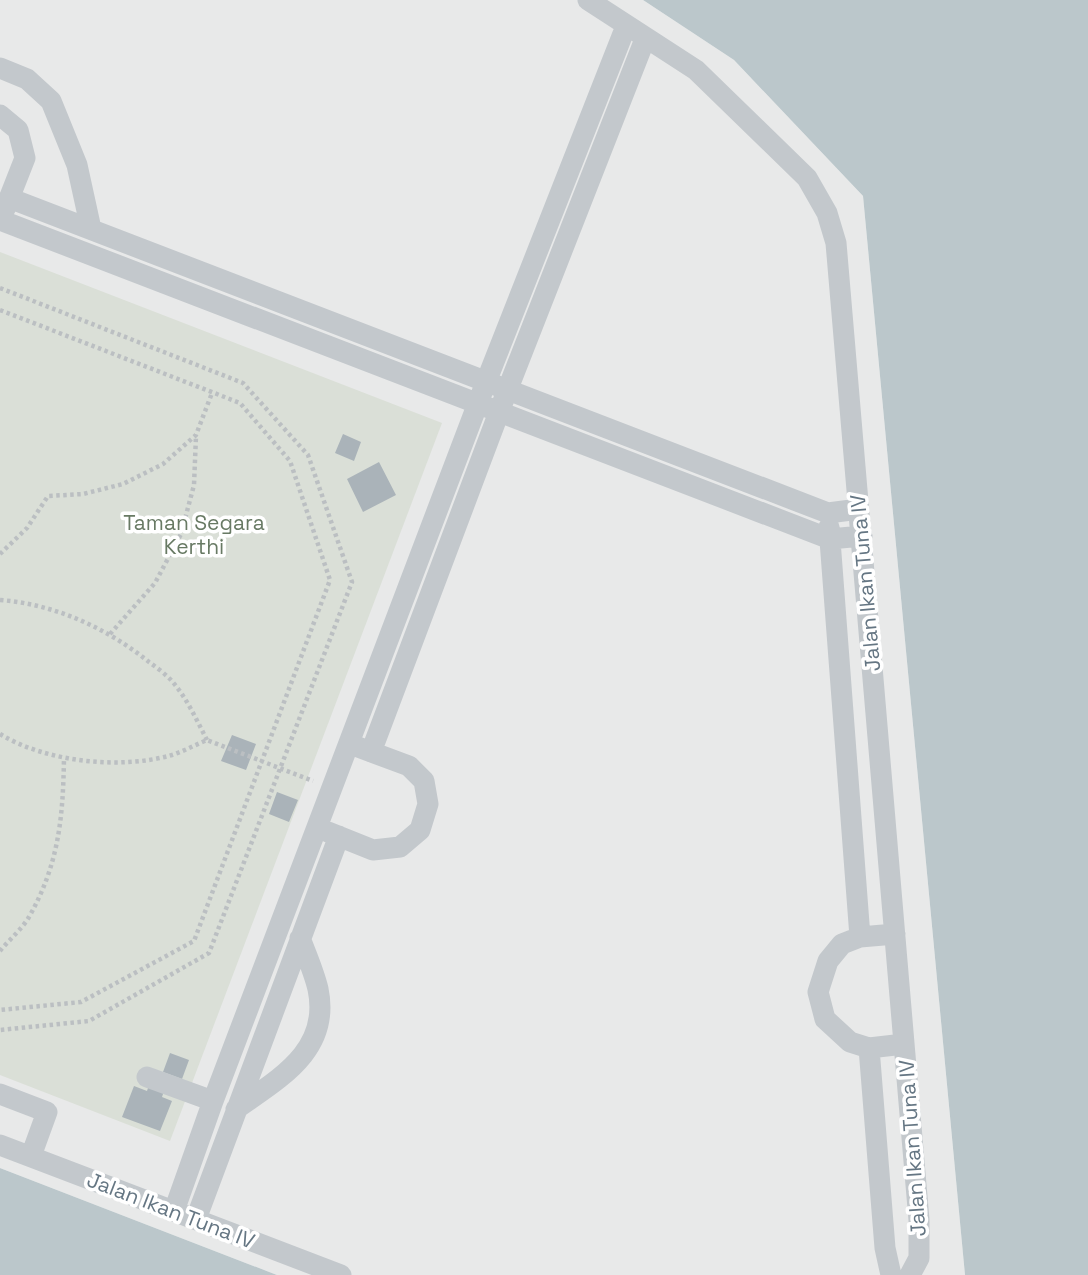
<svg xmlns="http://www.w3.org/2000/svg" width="1088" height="1275" font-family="'Space Grotesk',sans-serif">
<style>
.built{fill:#e8e9e9}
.green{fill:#dadfd7}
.water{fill:#bbc7cb}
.building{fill:#aab3b9}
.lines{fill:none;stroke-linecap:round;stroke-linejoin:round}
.path{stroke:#bbbfc2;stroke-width:4.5;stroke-dasharray:3.5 3.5;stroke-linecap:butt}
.minor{stroke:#c3c8cc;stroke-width:21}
.labels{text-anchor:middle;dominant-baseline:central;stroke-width:7;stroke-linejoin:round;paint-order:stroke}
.park-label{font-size:21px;fill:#687a64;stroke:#fff}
.street-label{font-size:21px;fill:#657683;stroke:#fff}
</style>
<rect width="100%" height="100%" fill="#fafaf8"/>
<path class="built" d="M0,0H643L734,60L863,196L965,1275H277L0,1168Z"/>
<path class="green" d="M0,252L442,423L170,1141L0,1075Z"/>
<path class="water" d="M643,0H1088V1275H965L863,196L734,60Z
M0,1168L277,1275H0Z"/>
<path class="building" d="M343,434L361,442L354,461L335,453Z
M379,462L396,495L363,512L347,479Z
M232,735L256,744L246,770L221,761Z
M277,792L298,800L289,822L269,814Z
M170,1053L189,1060L182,1079L163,1072Z
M149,1085L164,1091L162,1097L172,1101L160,1131L122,1117L134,1086L147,1091Z"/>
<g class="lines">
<path class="path" d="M0,288L243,383L308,455L352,582L209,953L89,1021L0,1030
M0,310L240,403L290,461L330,580L194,941L81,1002L0,1010
M0,554L27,528L48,496L83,494L123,484L163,464L196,435L212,393
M0,600C54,604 107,628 149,662C156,667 164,673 170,679C186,696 196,719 207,740
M110,634L155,583L181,534L194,485L196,436
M0,734C46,762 120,770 172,755C184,751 195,745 207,740L313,781
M0,951C9,940 22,929 29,917C59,864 63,817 64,758"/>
<path class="minor" d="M588,0L696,70L807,178L827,213L836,243L919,1220V1258L910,1275
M0,68L27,79L51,101L77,165L91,229
M0,115L18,130L25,158L5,209
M9,198L828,513L859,509
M0,220L830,539L862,536
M829,527L860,937
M371,752L507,391L645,39
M328,832L373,850L400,847L420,830L428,804L424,781L409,766L358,747
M895,934L860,937L842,944L828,961L818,992L825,1019L850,1042L869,1048L904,1044
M869,1048L885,1248L891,1275
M147,1077L213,1101
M0,1094L47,1112L31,1156
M236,1109C278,1079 331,1051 318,989C314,972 306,954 300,938
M0,1145L341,1275
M174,1211L213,1101L486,382L626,26
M196,1219L339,836"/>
</g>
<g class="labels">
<g class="park-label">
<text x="194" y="522">Taman Segara<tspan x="194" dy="24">Kerthi</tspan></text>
</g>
<g class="street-label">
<text transform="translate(865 583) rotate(-95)">Jalan Ikan Tuna IV</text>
<text transform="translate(912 1148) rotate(-94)">Jalan Ikan Tuna IV</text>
<text transform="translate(171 1210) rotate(21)">Jalan Ikan Tuna IV</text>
</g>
</g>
</svg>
